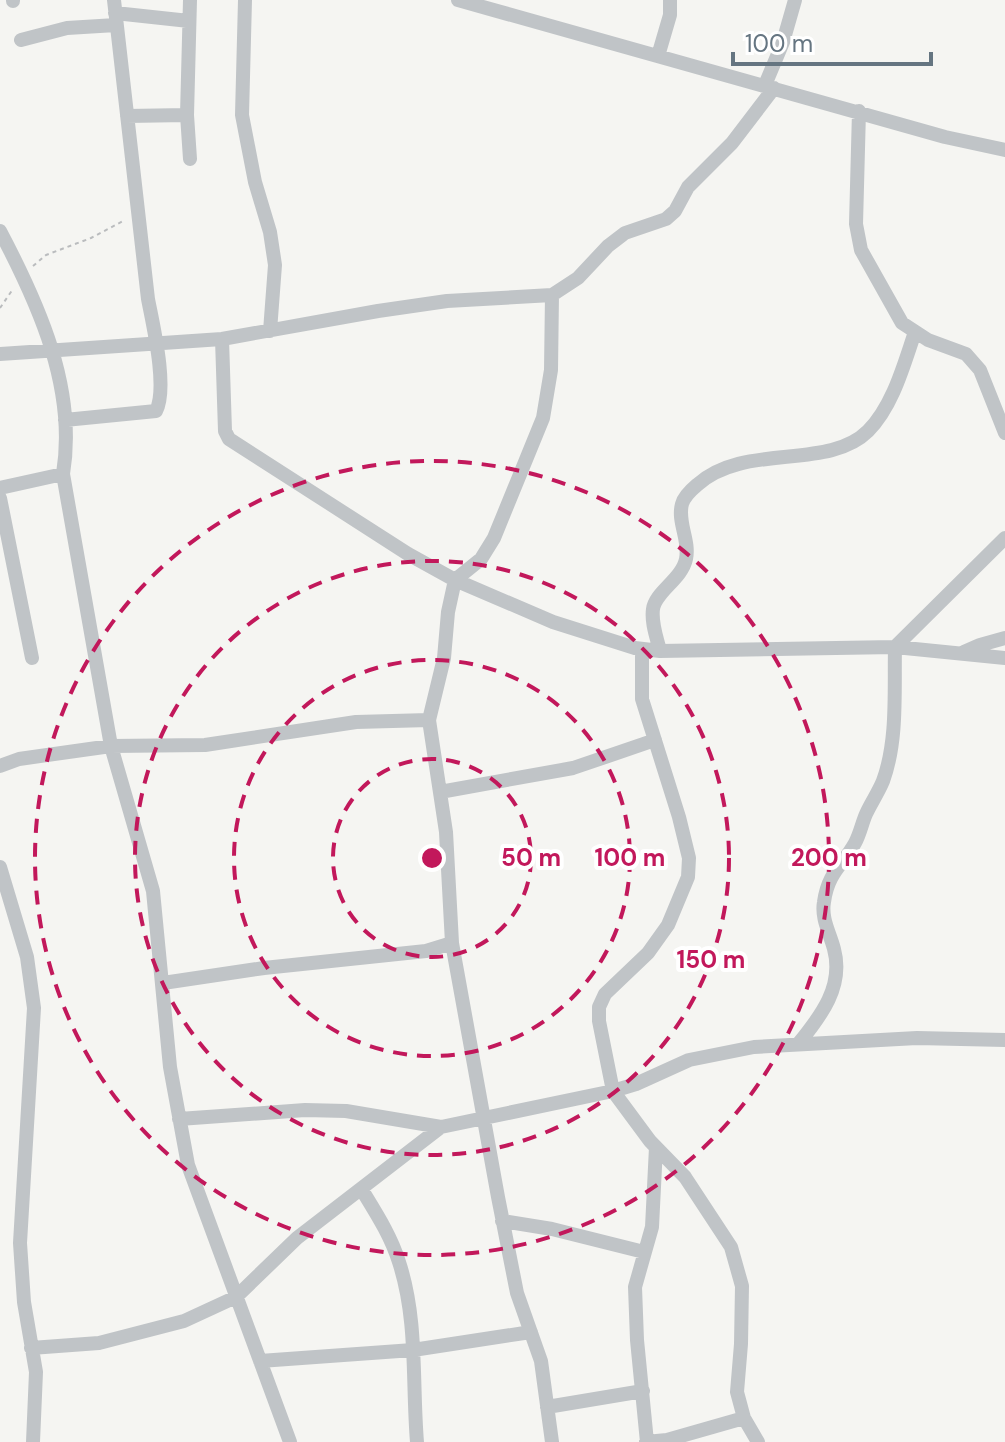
<svg xmlns="http://www.w3.org/2000/svg" width="1005" height="1442" font-family="'DM Sans',sans-serif">
<style>
.lines{fill:none;stroke-linecap:round;stroke-linejoin:round}
.path{stroke:#babcbe;stroke-width:2;stroke-dasharray:4 4;stroke-linecap:butt}
.minor{stroke:#c0c4c7;stroke-width:14}
.ring{fill:none;stroke:#c2185b;stroke-width:4;stroke-dasharray:14 10}
.centre{fill:#c2185b;stroke:#fff;stroke-width:4}
.ring-label{font-size:24px;text-anchor:middle;font-weight:bold;fill:#c2185b;stroke:#fff;stroke-width:8;stroke-linejoin:round;paint-order:stroke}
</style>
<rect width="100%" height="100%" fill="#f5f5f2"/>
<g class="lines">
<path class="path" d="M33,266L46,255L91,238L123,221
M0,308L13,289"/>
<path class="minor" d="M190,0L187,115L190,159
M245,0L242,115L255,182L270,232L275,265L270,331
M458,0L945,137L1005,150
M13,1V0
M115,13L189,21
M21,40L67,28L116,25
M658,56L670,15V0
M765,85L783,42L795,0
M859,111L856,224L861,250L902,323L928,340L966,354L980,370L1005,433
M127,116L187,115
M0,231C39,305 77,389 63,474L111,746L153,891L170,1067L188,1165L290,1442
M222,339L225,431L229,439L408,554L455,580L553,622L635,648L660,651L895,647L1005,658
M0,354L222,339L378,311L447,301L552,295L578,278L608,246L625,233L666,219L675,211L688,187L732,143L774,88
M65,420L156,411C168,388 153,325 148,299L114,0
M0,488L63,474
M0,498L32,658
M642,649V699L679,817L689,858L688,877L668,925L648,953L605,994L599,1007V1021L613,1091L650,1141L685,1177L731,1247L742,1286L741,1344L737,1392L744,1418L758,1442
M660,651C657,638 651,623 653,609C655,592 682,579 686,559C690,540 677,522 682,504C684,497 691,490 697,485C744,442 828,471 868,431C893,406 904,364 915,332
M964,652L980,645L1005,638
M0,766L19,759L111,746L205,745L356,722L429,720
M440,792L573,768L655,740
M0,867L27,957L34,1008L20,1243L24,1302L36,1372L33,1442
M163,983L264,968L426,951L452,943
M799,1043C821,1016 844,986 834,949C830,933 821,919 824,902C828,872 843,865 855,843C860,834 862,823 866,814C871,803 878,793 883,781C898,740 894,691 895,647L1005,538
M179,1119L305,1110L346,1111L441,1127
M362,1190C376,1213 391,1236 399,1262C418,1320 412,1382 417,1442
M502,1221L552,1229L644,1252
M31,1348L99,1343L184,1321L236,1297L297,1238L441,1127L613,1091L636,1084L689,1060L754,1047L917,1038L1005,1040
M260,1361L413,1350L531,1332
M547,1407L643,1391
M552,1442L541,1361L517,1293L498,1197L452,943L446,832L429,720L444,658L448,612L455,580L481,559L494,538L543,418L551,370L552,295
M646,1442L667,1440L744,1418
M647,1442L637,1340L635,1287L652,1227L656,1147"/>
</g>
<g class="ring">
<circle cx="432" cy="858" r="99"/>
<circle cx="432" cy="858" r="198"/>
<circle cx="432" cy="858" r="297"/>
<circle cx="432" cy="858" r="397"/>
</g>
<circle cx="432" cy="858" r="12" class="centre"/>
<g class="ring-label">
<text x="531" y="866">50 m</text>
<text x="630" y="866">100 m</text>
<text x="829" y="866">200 m</text>
<text x="711" y="968">150 m</text>
</g>
<path d="M733 52v12h198v-12" fill="none" stroke="#657581" stroke-width="4"/>
<text x="745" y="52" font-size="24" fill="#657581" stroke="#ffffff" stroke-width="6" paint-order="stroke">100 m</text>
</svg>
